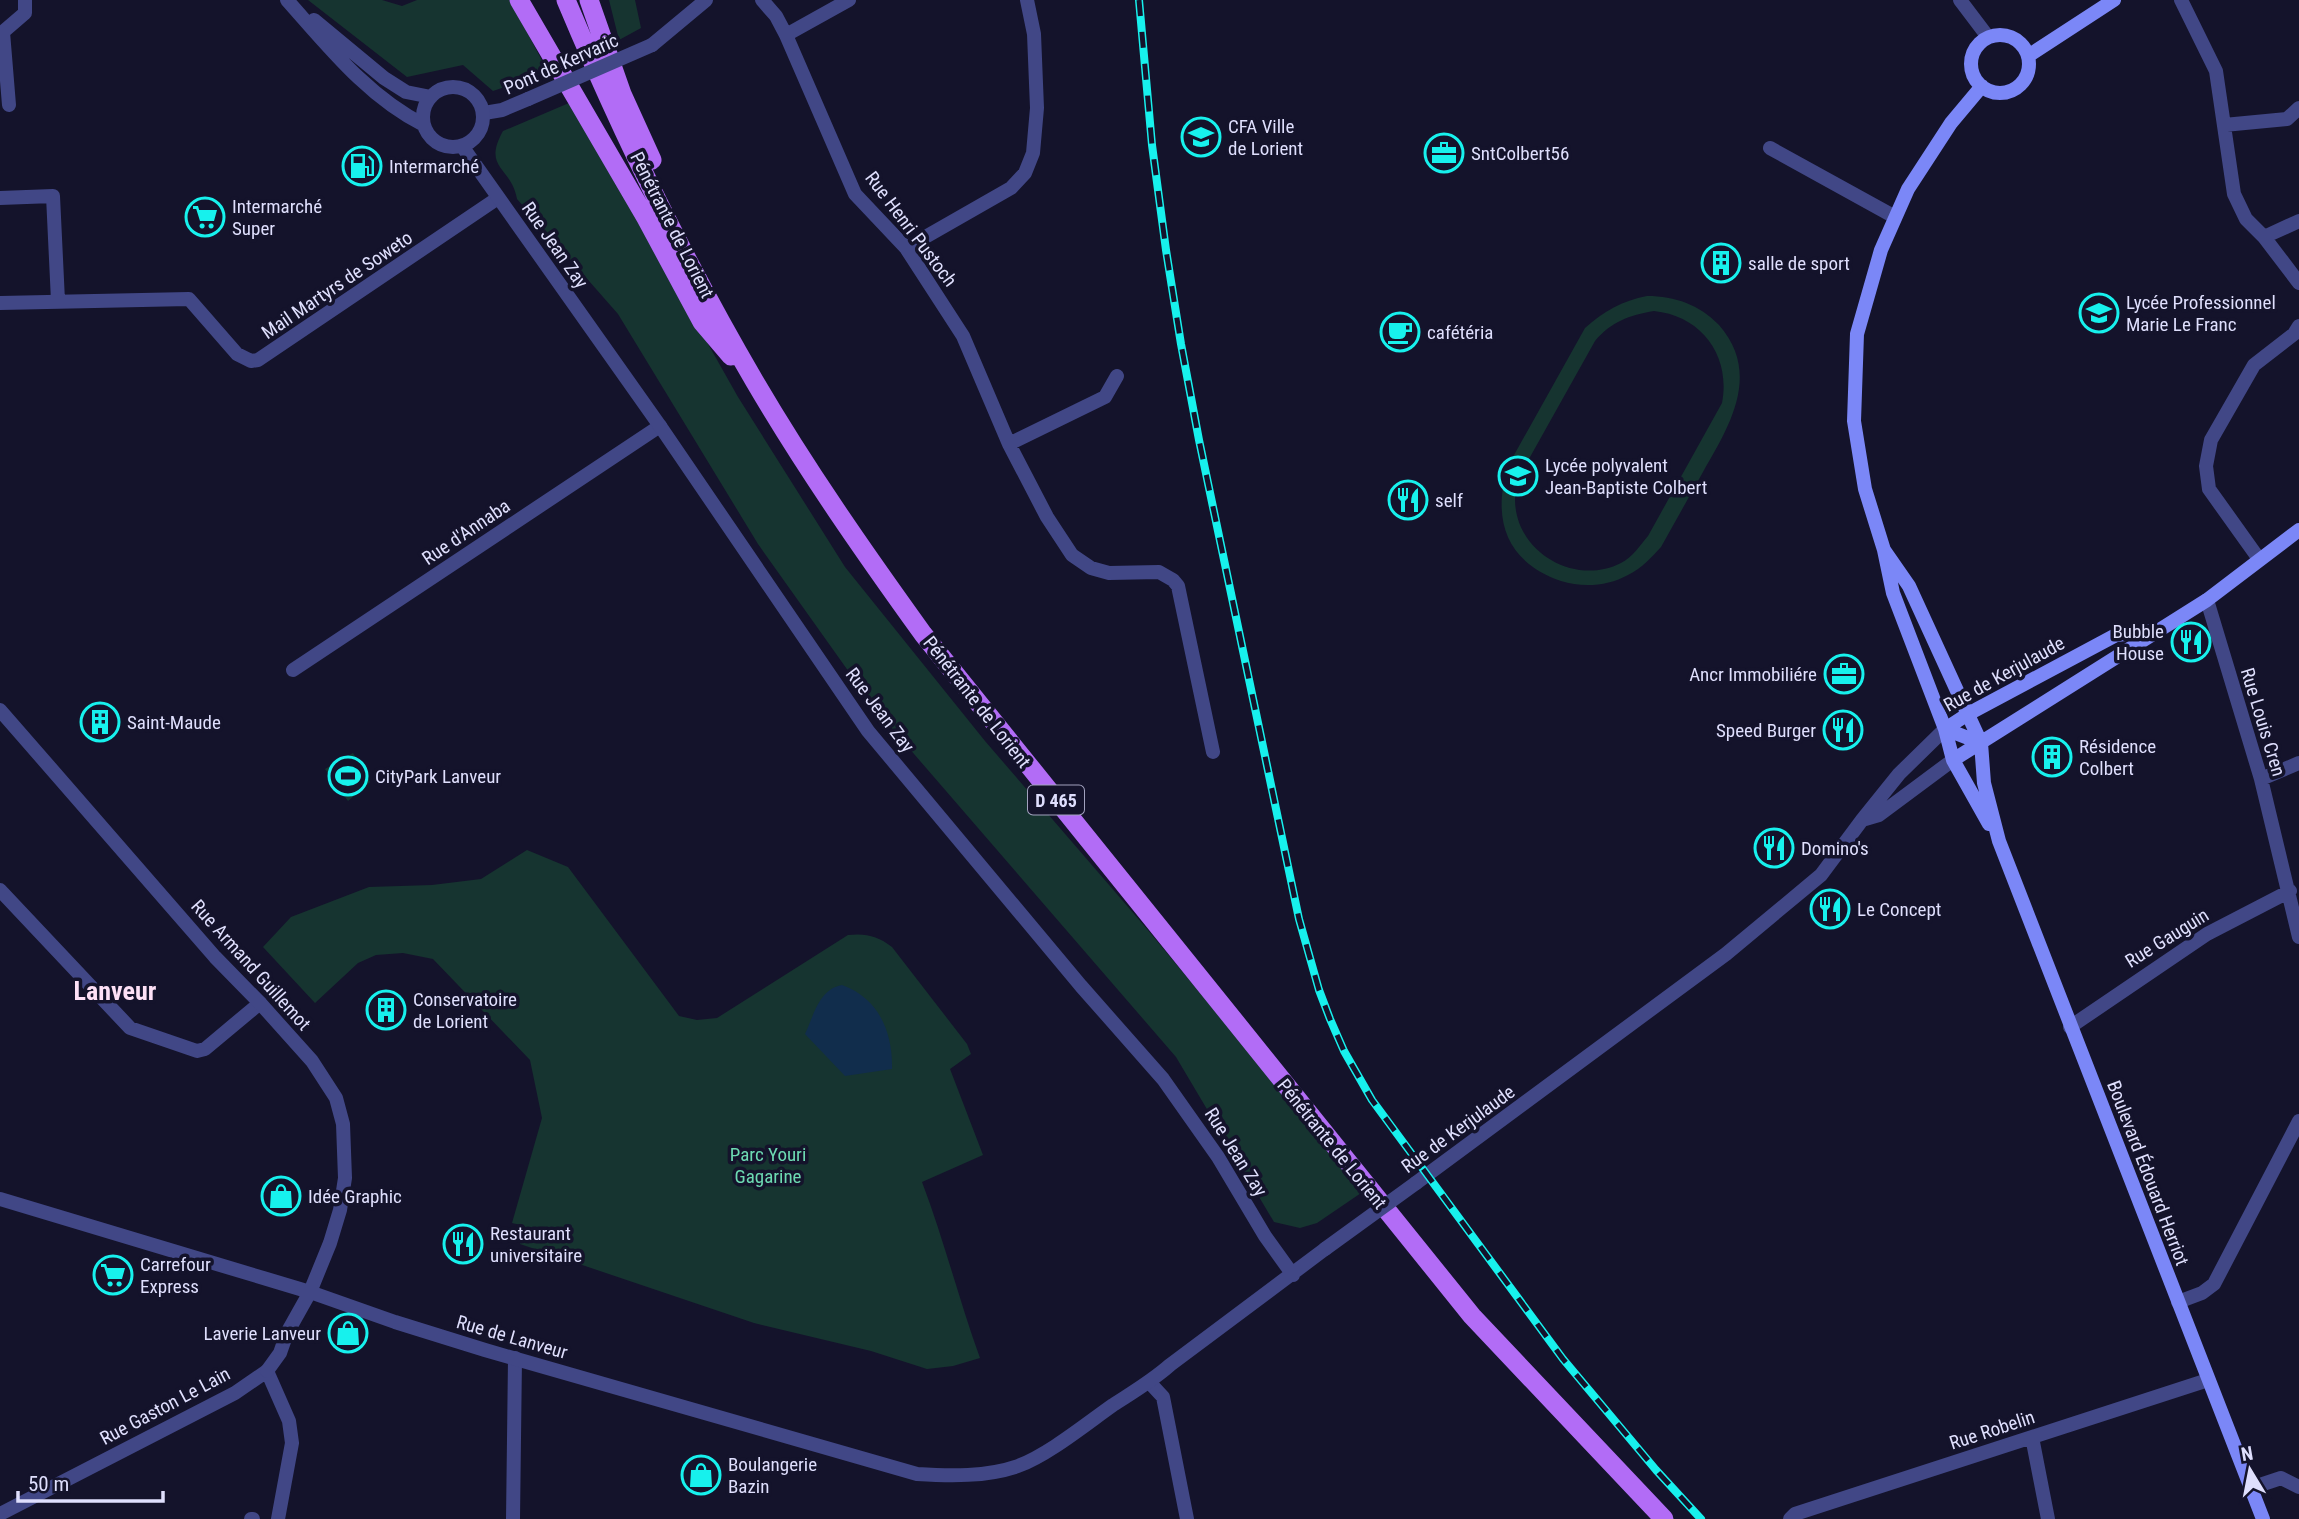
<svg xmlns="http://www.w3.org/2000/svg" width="2299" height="1519" font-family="'Roboto Condensed',sans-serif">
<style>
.green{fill:#163430;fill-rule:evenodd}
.water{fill:#112d4c}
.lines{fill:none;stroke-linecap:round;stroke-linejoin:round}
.pedestrian{stroke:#414786;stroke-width:14}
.minor{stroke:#414786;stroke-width:14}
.tertiary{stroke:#414786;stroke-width:14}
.secondary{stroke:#7b87f7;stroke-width:14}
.primary{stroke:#b26cf6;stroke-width:19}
.rail-casing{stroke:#17f1ed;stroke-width:8}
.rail{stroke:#14132b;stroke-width:5;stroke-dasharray:16;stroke-linecap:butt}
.minor-bridge{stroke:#414786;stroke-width:14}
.tertiary-bridge{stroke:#414786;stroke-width:14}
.labels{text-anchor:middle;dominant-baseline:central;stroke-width:7;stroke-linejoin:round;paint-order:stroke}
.shield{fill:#14132b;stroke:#a2a2be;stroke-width:2}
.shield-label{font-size:18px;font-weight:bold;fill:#dfdffd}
.street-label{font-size:19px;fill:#dfdffd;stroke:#14132b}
.poi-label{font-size:19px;fill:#dfdffd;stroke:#14132b;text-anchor:start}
.park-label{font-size:19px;fill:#6ddab2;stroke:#14132b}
.district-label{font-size:26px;font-weight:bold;fill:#fde0f6;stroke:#14132b}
</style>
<rect width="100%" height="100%" fill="#14132b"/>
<path class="green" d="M308,0H382L402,6L417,0H510L548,72L493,91L463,65L407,77Z
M609,0H635L641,28L619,40Z
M569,103L642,227L738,397L845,567L985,741L1147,929L1364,1191L1317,1223L1300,1228L1274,1222L1176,1057L876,710L758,544L618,314L517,199C511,166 482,169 503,131Z
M1647,296C1675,296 1700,305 1719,325C1762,374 1729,427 1703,472C1689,497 1675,522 1661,547C1651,558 1642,568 1628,575C1608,586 1583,588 1561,581C1505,562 1491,517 1509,464L1585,328C1604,311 1622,301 1647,296ZM1654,311C1702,316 1731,356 1722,403L1648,536C1640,545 1633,557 1621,563C1574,587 1514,551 1515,498C1516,487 1521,477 1525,466L1595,341C1611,322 1629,315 1654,311Z
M353,753L370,782L348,801L325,769Z
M527,850L568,867L679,1016L697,1020L717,1018L848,935C866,933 878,936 892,947L967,1044L971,1054L950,1069L983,1155L922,1182C944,1240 959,1300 980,1358L953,1366L927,1369L871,1351L754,1323L520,1244L525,1226L512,1223L542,1118L530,1060L433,959L403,953L376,955L358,963L315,1003L263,947L291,917L369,887L432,885L481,879Z"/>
<path class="water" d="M842,985C879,998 893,1033 892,1069L845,1076L805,1034C814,1015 819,989 842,985Z"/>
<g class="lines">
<path class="pedestrian" d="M1770,148L1895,217"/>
<path class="minor" d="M762,0L776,16L786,35L855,194L906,248L963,336L1009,444L1047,517L1072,555L1091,568L1109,573L1159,572L1173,580L1178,586L1213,752
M1960,0L1988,37
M2181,0L2216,71L2234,194L2246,219L2264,237L2299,283
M786,35L849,0
M652,45L706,0
M9,105L3,32L25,13V0
M484,113L502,110L528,99
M2224,125L2287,119L2299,108
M0,198L53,196L58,301
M2264,237L2299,221
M906,248L1011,188L1025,173L1033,153L1037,108L1034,34L1027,0
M0,303L189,299L237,354L251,361L258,360L498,198
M1009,444L1105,397L1117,376
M2259,559L2209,489L2206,466L2211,440L2254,365L2294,334L2299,326
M2207,600L2261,779L2299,937
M293,670L660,426
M2261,779L2299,763
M0,890L130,1028L197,1051L205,1049L260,1003
M2070,1027L2207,934L2290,891
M2178,1302L2202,1293L2214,1284L2299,1121
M1150,1383L1163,1397L1187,1519
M2032,1437L2048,1519
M2251,1488L2281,1478L2299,1487
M0,1514L235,1393L267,1371L289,1421L292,1443L278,1519
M251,1519H253
M513,1519L515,1358
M1790,1519L1795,1514L2208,1380"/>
<path class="tertiary" d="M287,0C328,46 368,97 424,125
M314,20L384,78L406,92L431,97
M423 117a30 30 0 1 1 60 0a30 30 0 1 1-60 0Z
M462,146L660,426L868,731L1081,986L1163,1079L1218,1157L1265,1236L1293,1275
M0,710L215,957L260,1003L312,1061L336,1098L343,1124L345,1178L340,1210L330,1243L310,1292L287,1333L280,1353L267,1371
M1862,820L1879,815L1953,760
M1416,1183L1726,954L1821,875L1862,820L1899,774L1945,729
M0,1199L310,1292L395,1322L485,1350L917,1474C950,1476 986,1477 1018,1466C1048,1455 1086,1424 1113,1405C1133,1392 1152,1381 1170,1365L1325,1249"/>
<path class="secondary" d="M1971 64a29 29 0 1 1 58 0a29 29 0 1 1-58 0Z
M2028,56L2114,0
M1982,86L1951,123L1908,189L1881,250L1857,334L1854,421L1865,489L1884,550L1893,593L1945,729L1953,760L1989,824
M1884,550L1909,586L1981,743L1984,783L1999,841L2263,1519
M1945,729L1968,714L2116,635L2154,631
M1945,729L1981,743
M1953,760L2207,600L2299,530"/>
<path class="primary" d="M519,0L646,218L702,322L731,356
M566,0C621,131 683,259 755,382C806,469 864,552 923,634L1472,1316L1664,1519
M589,0L622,94L652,160"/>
<defs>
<path id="rail" d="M1139,0L1152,145L1166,250L1181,344L1199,440L1299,919L1319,990L1330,1019L1344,1051L1372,1100L1563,1359L1656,1470L1701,1519"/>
</defs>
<use href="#rail" class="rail-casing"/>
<use href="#rail" class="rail"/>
<path class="minor-bridge" d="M528,99L652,45"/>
<path class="tertiary-bridge" d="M1325,1249L1416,1183"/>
</g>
<defs>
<symbol id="school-ring" viewBox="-11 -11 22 22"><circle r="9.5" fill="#14132b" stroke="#17f1ed" stroke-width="1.5"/><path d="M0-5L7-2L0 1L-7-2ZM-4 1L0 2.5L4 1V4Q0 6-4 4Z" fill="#17f1ed"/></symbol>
<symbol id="office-ring" viewBox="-11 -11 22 22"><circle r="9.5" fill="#14132b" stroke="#17f1ed" stroke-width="1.5"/><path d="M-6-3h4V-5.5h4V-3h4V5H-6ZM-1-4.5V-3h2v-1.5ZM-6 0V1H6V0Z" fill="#17f1ed"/></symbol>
<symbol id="fuel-ring" viewBox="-11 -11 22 22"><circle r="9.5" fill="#14132b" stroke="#17f1ed" stroke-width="1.5"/><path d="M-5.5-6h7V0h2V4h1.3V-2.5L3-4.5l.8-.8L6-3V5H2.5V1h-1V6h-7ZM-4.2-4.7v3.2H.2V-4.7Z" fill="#17f1ed"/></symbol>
<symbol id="supermarket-ring" viewBox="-11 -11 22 22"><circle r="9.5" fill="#14132b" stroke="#17f1ed" stroke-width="1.5"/><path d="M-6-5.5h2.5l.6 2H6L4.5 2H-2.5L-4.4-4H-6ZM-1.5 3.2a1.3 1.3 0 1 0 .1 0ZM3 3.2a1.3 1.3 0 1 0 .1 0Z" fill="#17f1ed"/></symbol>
<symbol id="building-ring" viewBox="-11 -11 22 22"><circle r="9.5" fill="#14132b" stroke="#17f1ed" stroke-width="1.5"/><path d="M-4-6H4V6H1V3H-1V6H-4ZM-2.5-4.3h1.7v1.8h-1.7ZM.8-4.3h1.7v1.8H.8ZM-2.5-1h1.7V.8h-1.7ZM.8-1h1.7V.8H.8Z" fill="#17f1ed"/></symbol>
<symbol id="cafe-ring" viewBox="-11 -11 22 22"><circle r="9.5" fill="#14132b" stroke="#17f1ed" stroke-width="1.5"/><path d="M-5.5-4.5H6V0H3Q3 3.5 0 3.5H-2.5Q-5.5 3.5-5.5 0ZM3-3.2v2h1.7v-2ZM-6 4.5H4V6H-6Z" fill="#17f1ed"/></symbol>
<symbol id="restaurant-ring" viewBox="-11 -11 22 22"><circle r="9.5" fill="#14132b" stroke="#17f1ed" stroke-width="1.5"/><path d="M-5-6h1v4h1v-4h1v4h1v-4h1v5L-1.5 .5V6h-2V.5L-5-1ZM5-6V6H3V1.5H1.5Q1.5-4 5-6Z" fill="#17f1ed"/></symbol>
<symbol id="stadium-ring" viewBox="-11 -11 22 22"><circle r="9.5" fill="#14132b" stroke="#17f1ed" stroke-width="1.5"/><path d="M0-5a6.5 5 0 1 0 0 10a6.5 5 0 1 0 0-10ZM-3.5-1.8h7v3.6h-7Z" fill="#17f1ed"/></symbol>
<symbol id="shop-ring" viewBox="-11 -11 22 22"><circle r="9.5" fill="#14132b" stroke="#17f1ed" stroke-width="1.5"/><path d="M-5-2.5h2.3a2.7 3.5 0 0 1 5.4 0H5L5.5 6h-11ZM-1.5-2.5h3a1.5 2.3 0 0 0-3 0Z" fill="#17f1ed"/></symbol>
</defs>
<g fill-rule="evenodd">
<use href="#school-ring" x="1179" y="115" width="44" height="44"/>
<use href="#office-ring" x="1422" y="131" width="44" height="44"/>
<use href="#fuel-ring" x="340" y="144" width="44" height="44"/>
<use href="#supermarket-ring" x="183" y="195" width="44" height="44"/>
<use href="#building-ring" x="1699" y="241" width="44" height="44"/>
<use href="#school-ring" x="2077" y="291" width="44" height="44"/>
<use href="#cafe-ring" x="1378" y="310" width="44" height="44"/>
<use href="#school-ring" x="1496" y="454" width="44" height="44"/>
<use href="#restaurant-ring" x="1386" y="478" width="44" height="44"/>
<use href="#restaurant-ring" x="2169" y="620" width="44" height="44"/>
<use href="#office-ring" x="1822" y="652" width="44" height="44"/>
<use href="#building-ring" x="78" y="700" width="44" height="44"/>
<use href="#restaurant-ring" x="1821" y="708" width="44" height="44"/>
<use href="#building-ring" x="2030" y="735" width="44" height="44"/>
<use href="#stadium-ring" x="326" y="754" width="44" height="44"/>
<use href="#restaurant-ring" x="1752" y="826" width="44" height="44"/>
<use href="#restaurant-ring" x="1808" y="887" width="44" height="44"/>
<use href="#building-ring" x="364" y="988" width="44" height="44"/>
<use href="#shop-ring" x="259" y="1174" width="44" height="44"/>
<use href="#restaurant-ring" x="441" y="1222" width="44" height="44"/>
<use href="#supermarket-ring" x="91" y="1253" width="44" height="44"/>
<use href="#shop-ring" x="326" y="1311" width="44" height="44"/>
<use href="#shop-ring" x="679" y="1453" width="44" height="44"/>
</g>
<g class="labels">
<rect class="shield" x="1028" y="785.5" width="56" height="29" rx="5"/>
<g class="shield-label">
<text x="1056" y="800">D 465</text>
</g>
<g class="street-label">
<text transform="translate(561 64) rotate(-24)">Pont de Kervaric</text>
<text transform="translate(672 225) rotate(63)">Pénétrante de Lorient</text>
<text transform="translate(911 229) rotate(53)">Rue Henri Pustoch</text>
<text transform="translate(555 245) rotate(55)">Rue Jean Zay</text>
<text transform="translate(337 285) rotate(-34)">Mail Martyrs de Soweto</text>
<text transform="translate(466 532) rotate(-34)">Rue d'Annaba</text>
<text transform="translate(2004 674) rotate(-29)">Rue de Kerjulaude</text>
<text transform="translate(977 702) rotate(52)">Pénétrante de Lorient</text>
<text transform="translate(880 710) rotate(53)">Rue Jean Zay</text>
<text transform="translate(2263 722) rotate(73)">Rue Louis Cren</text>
<text transform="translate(2167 938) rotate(-32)">Rue Gauguin</text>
<text transform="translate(251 965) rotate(48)">Rue Armand Guillemot</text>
<text transform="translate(1458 1129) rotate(-36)">Rue de Kerjulaude</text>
<text transform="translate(1332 1144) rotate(51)">Pénétrante de Lorient</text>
<text transform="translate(1236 1152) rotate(58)">Rue Jean Zay</text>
<text transform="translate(2148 1173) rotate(69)">Boulevard Édouard Herriot</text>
<text transform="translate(512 1337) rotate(16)">Rue de Lanveur</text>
<text transform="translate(165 1406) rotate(-28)">Rue Gaston Le Lain</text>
<text transform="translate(1992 1430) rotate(-18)">Rue Robelin</text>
</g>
<g class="poi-label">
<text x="1228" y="126">CFA Ville<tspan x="1228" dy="22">de Lorient</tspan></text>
<text x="1471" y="153">SntColbert56</text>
<text x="389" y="166">Intermarché</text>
<text x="232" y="206">Intermarché<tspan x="232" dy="22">Super</tspan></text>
<text x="1748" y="263">salle de sport</text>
<text x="2126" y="302">Lycée Professionnel<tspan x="2126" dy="22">Marie Le Franc</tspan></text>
<text x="1427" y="332">cafétéria</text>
<text x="1545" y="465">Lycée polyvalent<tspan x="1545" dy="22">Jean-Baptiste Colbert</tspan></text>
<text x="1435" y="500">self</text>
<text x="2164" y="631" text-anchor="end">Bubble<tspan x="2164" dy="22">House</tspan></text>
<text x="1817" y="674" text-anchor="end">Ancr Immobiliére</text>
<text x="127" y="722">Saint-Maude</text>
<text x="1816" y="730" text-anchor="end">Speed Burger</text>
<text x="2079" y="746">Résidence<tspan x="2079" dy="22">Colbert</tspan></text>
<text x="375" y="776">CityPark Lanveur</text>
<text x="1801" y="848">Domino's</text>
<text x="1857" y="909">Le Concept</text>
<text x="413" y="999">Conservatoire<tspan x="413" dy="22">de Lorient</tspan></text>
<text x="308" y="1196">Idée Graphic</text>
<text x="490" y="1233">Restaurant<tspan x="490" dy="22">universitaire</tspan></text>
<text x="140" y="1264">Carrefour<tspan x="140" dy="22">Express</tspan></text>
<text x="321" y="1333" text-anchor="end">Laverie Lanveur</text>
<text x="728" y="1464">Boulangerie<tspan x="728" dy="22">Bazin</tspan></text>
</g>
<g class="park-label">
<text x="768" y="1154">Parc Youri<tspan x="768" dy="22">Gagarine</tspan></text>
</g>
<g class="district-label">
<text x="115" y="991">Lanveur</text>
</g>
</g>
<g transform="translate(2250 1470) rotate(350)" stroke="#14132b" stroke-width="5" paint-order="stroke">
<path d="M0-5L12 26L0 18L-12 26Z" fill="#dfdffd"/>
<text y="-10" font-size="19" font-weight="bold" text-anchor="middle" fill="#dfdffd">N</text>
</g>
<path d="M18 1491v10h145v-10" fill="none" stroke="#dfdffd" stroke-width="3.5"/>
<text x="28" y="1491" font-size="21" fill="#dfdffd" stroke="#14132b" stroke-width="5" paint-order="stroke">50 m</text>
</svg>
